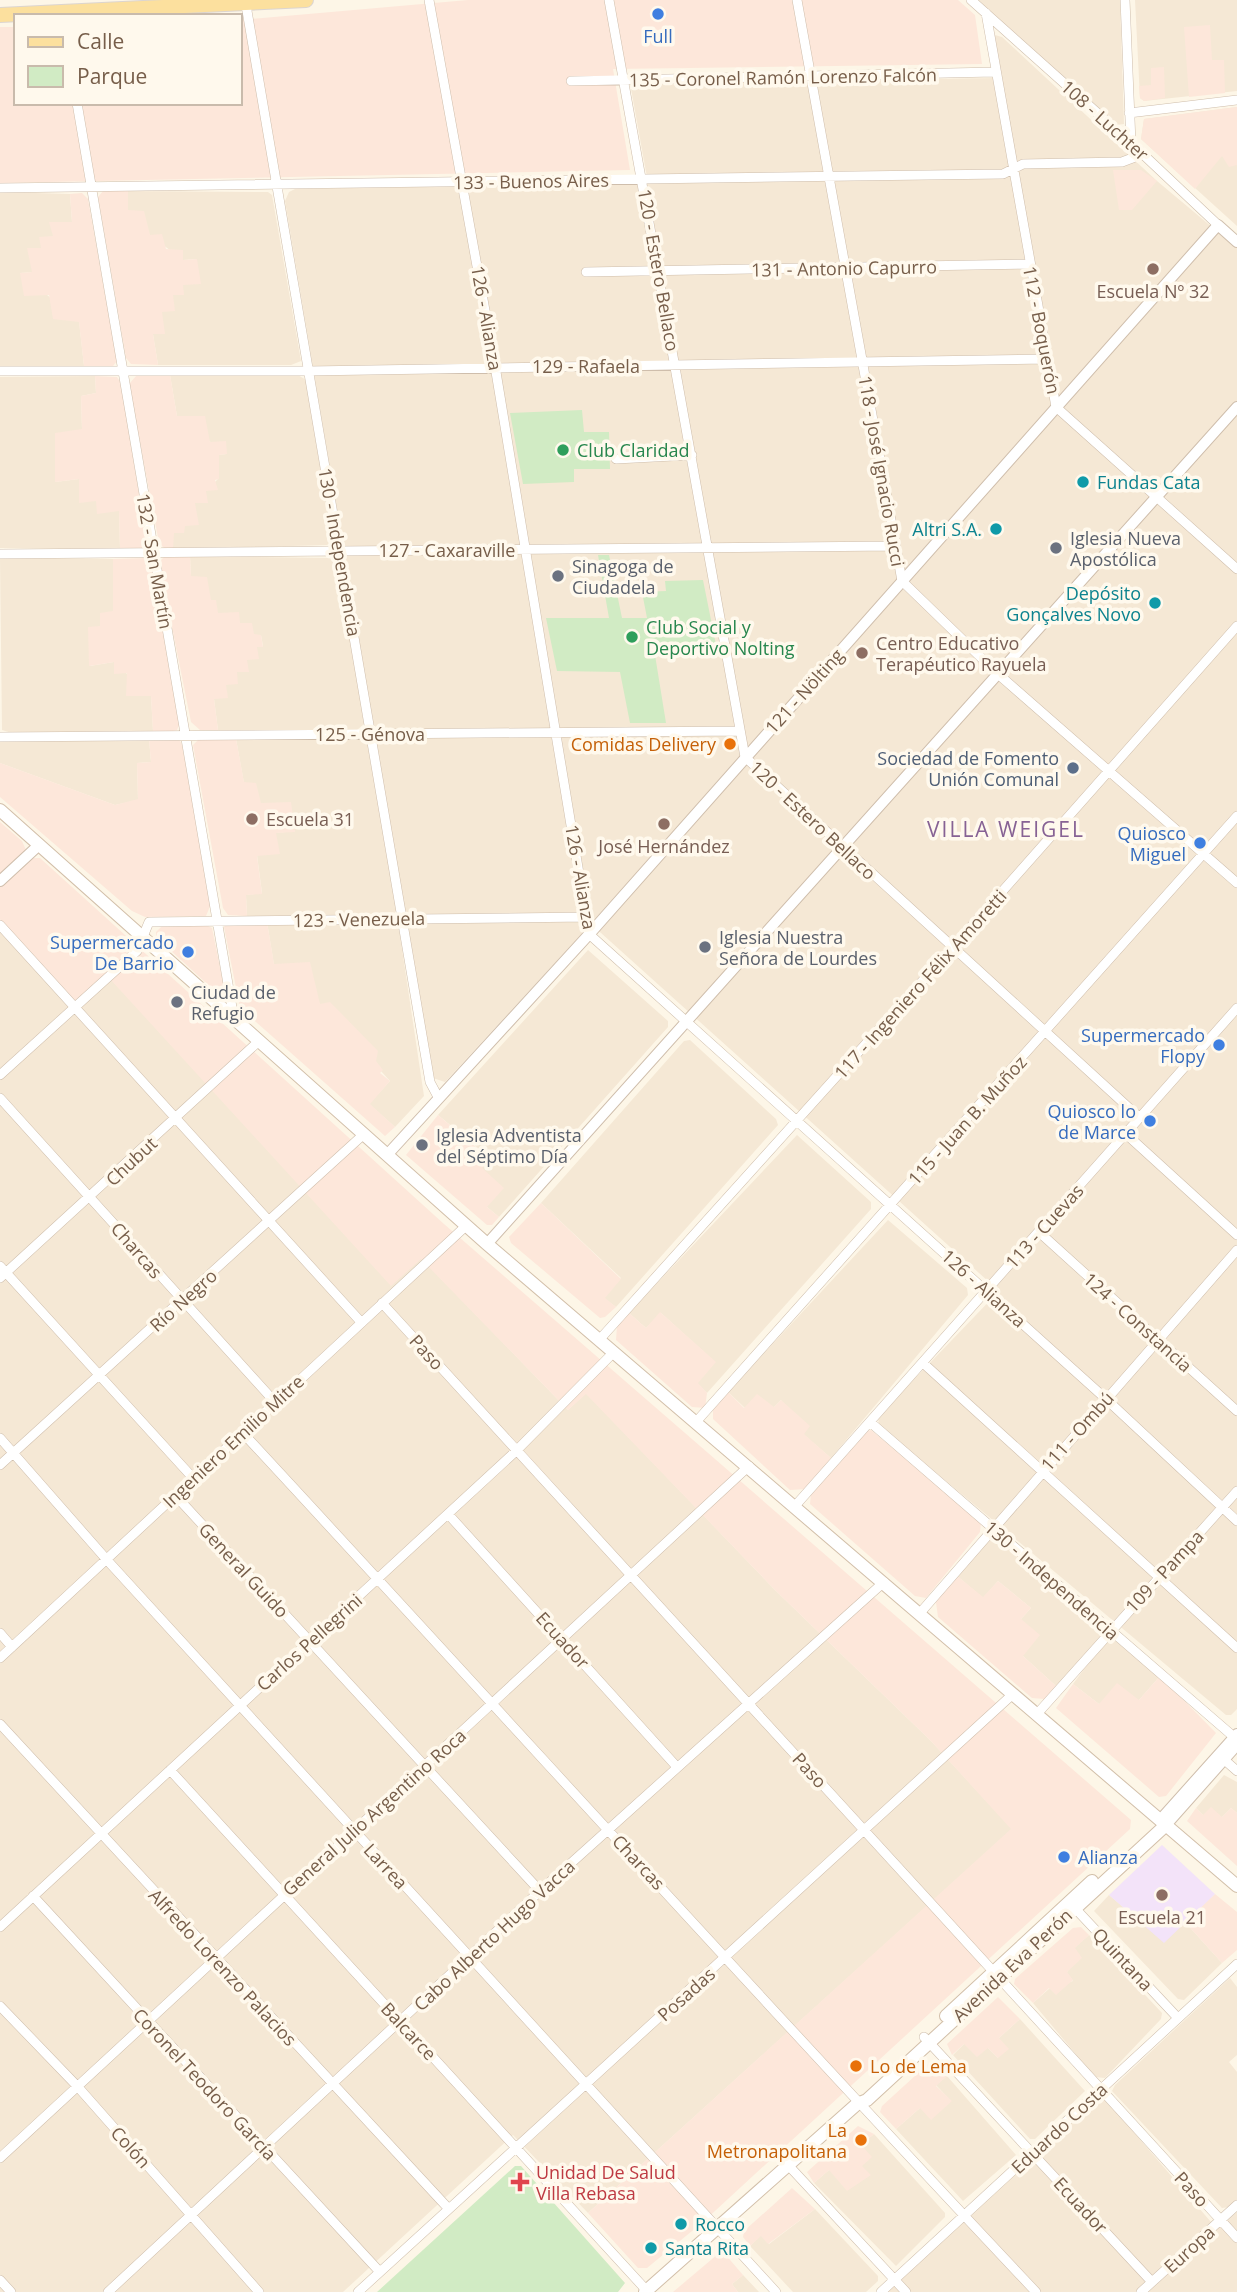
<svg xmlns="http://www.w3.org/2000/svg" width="1237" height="2292" font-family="'Open Sans',sans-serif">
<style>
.residential{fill:#f5e8d5}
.commercial{fill:#fde7da}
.education{fill:#f3e3f9}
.green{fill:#d1ebc4}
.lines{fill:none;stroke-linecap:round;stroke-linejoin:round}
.minor-casing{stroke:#cfbeac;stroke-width:10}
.tertiary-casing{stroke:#cfbeac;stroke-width:12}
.secondary-casing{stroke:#d2bfa9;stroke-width:14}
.primary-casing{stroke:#dcd5d0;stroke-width:16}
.minor{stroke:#fff;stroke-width:9}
.tertiary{stroke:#fff;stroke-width:10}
.secondary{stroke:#fff;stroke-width:12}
.primary{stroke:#fce09e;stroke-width:14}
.shop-dot{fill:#3f7fe0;stroke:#fff9ed;stroke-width:2.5}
.education-dot{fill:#8d6e63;stroke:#fff9ed;stroke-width:2.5}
.leisure-dot{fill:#2e9e5b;stroke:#fff9ed;stroke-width:2.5}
.culture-dot{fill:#0f9aa8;stroke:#fff9ed;stroke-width:2.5}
.worship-dot{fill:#6b7280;stroke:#fff9ed;stroke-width:2.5}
.food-dot{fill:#e8710a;stroke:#fff9ed;stroke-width:2.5}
.service-dot{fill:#5c6f8a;stroke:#fff9ed;stroke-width:2.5}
.health-dot{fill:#e0444e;stroke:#fff9ed;stroke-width:2.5}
.labels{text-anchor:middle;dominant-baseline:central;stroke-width:7;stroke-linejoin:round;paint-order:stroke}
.shop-label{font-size:18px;fill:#366cbe;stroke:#fff9ed;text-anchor:end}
.street-label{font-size:18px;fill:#775e4a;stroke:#fff9ed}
.education-label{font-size:18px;fill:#785e54;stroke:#fff9ed}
.leisure-label{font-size:18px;fill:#27864d;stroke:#fff9ed;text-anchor:start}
.culture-label{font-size:18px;fill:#0d838f;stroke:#fff9ed;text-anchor:start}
.worship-label{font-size:18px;fill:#5b616d;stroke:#fff9ed;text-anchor:start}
.food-label{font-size:18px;fill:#c56008;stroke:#fff9ed;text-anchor:end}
.service-label{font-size:18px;fill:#4e5e75;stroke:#fff9ed;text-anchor:end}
.health-label{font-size:18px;fill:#be3a42;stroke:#fff9ed;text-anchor:start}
.quarter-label{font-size:21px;letter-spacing:2px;fill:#876294;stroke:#fff9ed}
</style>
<rect width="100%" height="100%" fill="#fdf6e7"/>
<path class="residential" d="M973,0H1120L1124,124L1116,125Z
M1135,0H1237V91L1144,101L1140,98Z
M995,35L1002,37L1157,181L1237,248V1709L1231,1715H1226L879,1425L878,1417L999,1291L591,924L445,1082L433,1078L285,201L289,192L295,189L648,183L630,83L998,78L993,36Z
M1237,107V226L1141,139L1144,119Z
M128,191L268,192L272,195L301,361L291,365H158L153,334L162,312L197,259L183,260L150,235L128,210Z
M0,192L70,194L72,222L42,248H28L33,272L20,273L79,321L84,366L0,367Z
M170,375H298L306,380L332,541L327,545L173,549V533L184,526L194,503L219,478V455L226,454L177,416Z
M95,376L96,393L81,396L82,429L55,482L79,479L96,501L119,511L120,549L0,548V377Z
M190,556L333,558L339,566L364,724L357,730H218L214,699L257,647L263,646L261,635H254L240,623L218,613L191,576Z
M0,558L113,559V611L100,626L90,666L114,662L151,696L153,731L12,733L2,730Z
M149,739L151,762L137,763L138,800L115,805L0,763V742Z
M236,739H361L367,742L397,909L393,915L247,916L246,895L262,893L257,855L276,833L295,831L260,803L244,783Z
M0,919L79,1007L110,978L391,1285L421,1258L568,1410L586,1393L775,1590L931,1741L1012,1829L588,2213L513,2135L343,2292H0Z
M267,922L391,924L399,929L424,1096L395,1127L369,1104L390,1081L320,1004L274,965Z
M588,950L668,1021V1027L499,1217L487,1207L482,1167L490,1158L438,1115Z
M690,1040L776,1119L778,1125L616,1307L604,1298L621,1278L541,1203L684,1041Z
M797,1135L871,1202V1209L707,1393L697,1383L715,1362L661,1313L646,1328L629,1313Z
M888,1220L967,1288L968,1295L831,1458L803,1434L781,1400L774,1407L745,1408L728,1392Z
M992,1535H998L1101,1631L1102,1637L1056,1686L1023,1656L1021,1619L1031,1608L998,1581L983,1598L956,1575Z
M1113,1639L1160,1676L1139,1700L1099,1704L1073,1684L1103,1644Z
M1224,1775L1237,1782V1813L1231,1808L1222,1817L1203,1815L1196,1808Z
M1109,1895L1164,1942L1185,1922L1222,1963L1184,2000L1178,1999L1094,1911Z
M1089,1935L1162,2013L1161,2019L1105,2078L1095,2077L1033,2003L1050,1988L1073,1981L1067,1973L1074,1948Z
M1230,1978L1237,1987V2055L1229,2062L1237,2072V2201L1230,2207L1222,2208L1112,2091L1115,2085Z
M1020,2019L1085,2091L1035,2139H1030L953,2055L965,2043L988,2048L998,2058L999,2038Z
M947,2076L1016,2155L963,2201L896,2129L920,2108L951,2101L936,2085Z
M1100,2093L1217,2229L1237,2212V2292H884Z
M874,2134L945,2213V2217L896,2266L814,2183L829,2170L862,2166L861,2145Z
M815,2209L878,2276V2281L866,2292H793L750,2246L761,2235L769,2244Z
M743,2275L759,2292H738L732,2284Z"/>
<path class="commercial" d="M468,0H958L975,15L982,64L613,69L630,170L0,183V27H16V103H240V20Z
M1210,25L1212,60H1224L1225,93L1189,97L1184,27Z
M1164,67L1165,98L1144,101L1140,98L1139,86L1151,85V68Z
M1237,107V165L1229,167L1222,156L1195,189L1141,139L1144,119Z
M1113,170H1141L1157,181L1132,210H1119Z
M103,191H128V210L144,211L150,235L162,234L166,249L183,250V260L197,259L201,284L183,285L184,295H173L175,311L162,312L165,334H153L158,365L131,364L126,358L98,197Z
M82,193L88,199L117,361L113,366H84L79,322L53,319L49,295L24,296L20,273L32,272L27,248H41L39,237L53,236L49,222H72L70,194Z
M137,375H170L177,416H205L210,442L226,441L227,454L219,455V479L215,480L218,490L206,491L208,503H195L199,525L185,526L184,533H174L173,549H165L159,543L129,384Z
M95,376L117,377L121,383L147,543L144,549H120L119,511L97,514L96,501L79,503V479L55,482V433L82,429L81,396L96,393Z
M190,556L191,576L207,577L211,600H216L218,613L239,612L240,623H252L254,634L261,635L263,647H257L259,659L247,660L249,672H237L238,684L226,685L228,698L214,699L218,730H200L191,722L159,562L164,557Z
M146,558L151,565L180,723L177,730L173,731H153L151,696H126L127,673L114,674V662L89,666L88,627L100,626V613L113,611V559Z
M149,739H179L182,745L211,904L206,916L145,917L132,911L0,797V763L115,805L138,799L137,763L151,762Z
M199,739H236L244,782L256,783L261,803L291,802L295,832L276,833L280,854L257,856L262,894L246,895L247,916L228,915L223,908L193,745Z
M0,822L22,841L26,850L0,874Z
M31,858H40L444,1224L1131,1820L1130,1829L703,2222L647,2268H638L588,2213L1011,1829L931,1741L775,1590L586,1394L568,1410L421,1259L391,1286L110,979L79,1008L0,919V887Z
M267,922L274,964L310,962L320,1004L330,1002L378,1051L376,1061L383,1070L380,1073L390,1081L370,1104L395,1127L385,1136L240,1008L224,927L228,923Z
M162,926L206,925L212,928L224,987L221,993H217L156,937V932Z
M438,1115L490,1159L482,1168L504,1188L487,1207L499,1217L492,1225H487L406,1155Z
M541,1203L621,1279L605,1298L616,1307L605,1317L600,1318L511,1243L509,1237Z
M660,1312L716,1362L698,1383L707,1393L705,1408L692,1407L616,1340L617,1326L629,1313L646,1328Z
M728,1392L744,1408L757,1394L774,1407L781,1400L810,1426L804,1434L831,1458L806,1489L790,1490L713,1419V1410Z
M871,1430L981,1522L980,1532L926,1598L915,1596L810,1504L811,1494L865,1432Z
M956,1575L983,1597L998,1581L1031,1608L1021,1619L1040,1635L1023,1656L1056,1686L1044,1699L1032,1698L938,1617L936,1602Z
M1160,1676L1216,1733L1166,1796L1159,1797L1056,1708L1073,1684L1099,1704L1117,1683L1139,1700Z
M1211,1807L1222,1817L1231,1808L1237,1813V1866L1187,1821L1196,1808L1203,1815Z
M1215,1894L1237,1912V1950L1222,1963L1185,1922Z
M1081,1927L1089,1935L1075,1948L1082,1958L1067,1972L1073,1980L1056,1995L1049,1988L1033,2003L1014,1984L1015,1979L1073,1928Z
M998,1997L1020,2019L999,2038L1009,2049L998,2058L988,2048L977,2057L964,2044L952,2055L947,2044Z
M928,2064H936L947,2076L936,2086L952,2101L931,2120L920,2108L896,2129L880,2112L882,2106Z
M858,2126L874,2134L861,2145L872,2157L862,2166L871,2175L847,2191L829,2170L814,2183L807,2172Z
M792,2188L815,2209L768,2244L761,2236L750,2246L743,2237L744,2231Z
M718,2254H725L743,2275L732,2284L738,2292H673Z"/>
<path class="education" d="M1162,1845L1215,1894L1164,1943L1109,1895Z"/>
<path class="green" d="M582,410L584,432H609L610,469H574V482L523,484L510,413Z
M598,555H609L622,618H647L642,592L666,591L665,581L703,580L718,655H655L666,723H630L620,672L557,671L546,618H609Z
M515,2166H521L625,2283L618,2292H377Z"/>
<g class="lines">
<defs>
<path id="minor" d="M429,0L495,366L589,934L1106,1399L1237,1521
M609,0L745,757L1140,1118
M797,0L902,581L998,674L1237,883
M971,0L1131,143L1218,225
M1125,0L1131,143
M246,5L430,1082L438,1097
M986,13L1056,407L1237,569
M571,81L995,72
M77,103L234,1019
M1129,113L1237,100
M0,188L1003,174L1023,164L1122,162L1143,154
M586,272L1029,264
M0,371H309L1046,359
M616,459L692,455
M0,554L895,546
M0,737L740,731
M0,925L361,1322
M0,1075L137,951L149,922L587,917
M0,1098L274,1401
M1126,1134L1237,1235
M1039,1232L1237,1411
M0,1266L193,1478
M0,1278L259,1041
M382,1303L1237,2238
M600,1339L953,947L1237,626
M923,1363L1237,1648
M696,1422L1237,816
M870,1422L1234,1737
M242,1432C507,1718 768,2008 1036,2292
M0,1438L107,1560L776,2292
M0,1465L364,1134
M175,1495L540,1891
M795,1506L1237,1008
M448,1514L677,1767
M920,1613L1237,1250
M0,1633L12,1647
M0,1658L467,1225
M1037,1714L1237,1491
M0,1724L448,2208
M1220,1756L1237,1771
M170,1770L648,2292
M33,1896L379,2271
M1072,1905L1177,2017
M0,1927L516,1451L614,1352
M0,2006L78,2087L259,2292
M924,2037L1152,2282
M0,2158L749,1466
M789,2166L906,2292
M0,2280L11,2292
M108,2292L540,1891L884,1582
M358,2292L1013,1694
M881,2292L1237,1964
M1141,2292L1237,2205"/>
<path id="tertiary" d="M0,881L39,845
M387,1155L593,930L1218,225L1237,242
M487,1244L1237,407
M1160,1820L1237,1734
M1166,1825L1237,1745"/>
<path id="secondary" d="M0,810L487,1244L1237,1886
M946,2016L1092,1881
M645,2292L857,2104L867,2100L1166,1825"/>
<path id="primary" d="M0,15L306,0"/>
</defs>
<use href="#minor" class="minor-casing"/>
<use href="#tertiary" class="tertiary-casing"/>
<use href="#secondary" class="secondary-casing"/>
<use href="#primary" class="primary-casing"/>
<use href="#minor" class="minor"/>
<use href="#tertiary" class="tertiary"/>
<use href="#secondary" class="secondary"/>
<use href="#primary" class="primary"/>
</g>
<g class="shop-dot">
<circle cx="658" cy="14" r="7"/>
<circle cx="1200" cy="843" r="7"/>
<circle cx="188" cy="952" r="7"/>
<circle cx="1219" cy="1045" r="7"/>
<circle cx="1150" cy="1121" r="7"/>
<circle cx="1064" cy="1857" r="7"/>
</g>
<g class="education-dot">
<circle cx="1153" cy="269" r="7"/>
<circle cx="862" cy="653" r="7"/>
<circle cx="252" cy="819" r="7"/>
<circle cx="664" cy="824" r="7"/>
<circle cx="1162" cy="1895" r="7"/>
</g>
<g class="leisure-dot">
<circle cx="563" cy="450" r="7"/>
<circle cx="632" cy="637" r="7"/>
</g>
<g class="culture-dot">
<circle cx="1083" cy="482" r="7"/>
<circle cx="996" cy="529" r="7"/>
<circle cx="1155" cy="603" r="7"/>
<circle cx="681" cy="2224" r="7"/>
<circle cx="651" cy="2248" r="7"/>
</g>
<g class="worship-dot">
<circle cx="1056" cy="548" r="7"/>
<circle cx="558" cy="576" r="7"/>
<circle cx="705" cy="947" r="7"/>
<circle cx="177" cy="1002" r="7"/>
<circle cx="422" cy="1145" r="7"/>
</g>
<g class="food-dot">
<circle cx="730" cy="744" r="7"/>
<circle cx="856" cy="2066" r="7"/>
<circle cx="861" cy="2140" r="7"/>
</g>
<circle class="service-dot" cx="1073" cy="768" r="7"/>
<path class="health-dot" d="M516.5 2171.5h7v7h7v7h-7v7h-7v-7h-7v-7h7z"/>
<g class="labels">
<g class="shop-label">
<text x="658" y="36" text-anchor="middle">Full</text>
<text x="1186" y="833">Quiosco<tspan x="1186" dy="21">Miguel</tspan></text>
<text x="174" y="942">Supermercado<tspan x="174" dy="21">De Barrio</tspan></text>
<text x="1205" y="1035">Supermercado<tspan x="1205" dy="21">Flopy</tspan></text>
<text x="1136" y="1111">Quiosco lo<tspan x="1136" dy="21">de Marce</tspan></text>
<text x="1078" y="1857" text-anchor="start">Alianza</text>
</g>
<g class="street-label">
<text transform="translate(783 77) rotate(-1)">135 - Coronel Ramón Lorenzo Falcón</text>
<text transform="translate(1105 120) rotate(42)">108 - Luchter</text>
<text transform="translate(531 181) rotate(-1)">133 - Buenos Aires</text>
<text transform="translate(844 268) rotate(-1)">131 - Antonio Capurro</text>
<text transform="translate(659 270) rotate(80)">120 - Estero Bellaco</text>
<text transform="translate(487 318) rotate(80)">126 - Alianza</text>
<text transform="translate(1042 330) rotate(79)">112 - Boquerón</text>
<text x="586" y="366">129 - Rafaela</text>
<text transform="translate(882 471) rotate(80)">118 - José Ignacio Rucci</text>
<text x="447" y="550">127 - Caxaraville</text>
<text transform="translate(340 552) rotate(80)">130 - Independencia</text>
<text transform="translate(155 561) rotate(80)">132 - San Martín</text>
<text transform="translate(804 691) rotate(-48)">121 - Nölting</text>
<text x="370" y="734">125 - Génova</text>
<text transform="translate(813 820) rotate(43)">120 - Estero Bellaco</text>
<text transform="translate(581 877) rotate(80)">126 - Alianza</text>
<text transform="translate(359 919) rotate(-1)">123 - Venezuela</text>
<text transform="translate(920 984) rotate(-48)">117 - Ingeniero Félix Amoretti</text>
<text transform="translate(967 1120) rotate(-48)">115 - Juan B. Muñoz</text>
<text transform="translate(131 1161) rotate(-43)">Chubut</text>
<text transform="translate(1044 1226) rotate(-48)">113 - Cuevas</text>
<text transform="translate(137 1250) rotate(49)">Charcas</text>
<text transform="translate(984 1288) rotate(42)">126 - Alianza</text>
<text transform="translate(183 1300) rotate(-42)">Río Negro</text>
<text transform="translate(1138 1322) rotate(42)">124 - Constancia</text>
<text transform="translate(427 1352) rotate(48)">Paso</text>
<text transform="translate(1077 1431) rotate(-48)">111 - Ombú</text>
<text transform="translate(233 1441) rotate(-43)">Ingeniero Emilio Mitre</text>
<text transform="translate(244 1570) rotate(47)">General Guido</text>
<text transform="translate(1164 1571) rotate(-47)">109 - Pampa</text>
<text transform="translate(1052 1580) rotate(41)">130 - Independencia</text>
<text transform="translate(563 1640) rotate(48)">Ecuador</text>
<text transform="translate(309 1642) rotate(-42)">Carlos Pellegrini</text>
<text transform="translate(810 1770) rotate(48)">Paso</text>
<text transform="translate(374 1812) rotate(-42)">General Julio Argentino Roca</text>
<text transform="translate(639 1862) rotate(47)">Charcas</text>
<text transform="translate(386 1866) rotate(47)">Larrea</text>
<text transform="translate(494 1935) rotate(-43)">Cabo Alberto Hugo Vacca</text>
<text transform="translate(1123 1959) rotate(47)">Quintana</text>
<text transform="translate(1012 1965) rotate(-43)">Avenida Eva Perón</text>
<text transform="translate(223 1967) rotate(47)">Alfredo Lorenzo Palacios</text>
<text transform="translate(686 1994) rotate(-42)">Posadas</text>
<text transform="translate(409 2031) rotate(47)">Balcarce</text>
<text transform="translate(205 2084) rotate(47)">Coronel Teodoro García</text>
<text transform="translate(1059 2128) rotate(-43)">Eduardo Costa</text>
<text transform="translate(131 2147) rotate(48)">Colón</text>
<text transform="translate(1192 2189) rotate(48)">Paso</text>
<text transform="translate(1081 2205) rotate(47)">Ecuador</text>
<text transform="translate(1189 2249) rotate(-42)">Europa</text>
</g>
<g class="education-label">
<text x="1153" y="291">Escuela Nº 32</text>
<text x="876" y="643" text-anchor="start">Centro Educativo<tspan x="876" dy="21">Terapéutico Rayuela</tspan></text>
<text x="266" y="819" text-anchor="start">Escuela 31</text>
<text x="664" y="846">José Hernández</text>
<text x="1162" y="1917">Escuela 21</text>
</g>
<g class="leisure-label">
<text x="577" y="450">Club Claridad</text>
<text x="646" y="627">Club Social y<tspan x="646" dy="21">Deportivo Nolting</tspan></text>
</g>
<g class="culture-label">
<text x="1097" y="482">Fundas Cata</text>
<text x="982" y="529" text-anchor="end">Altri S.A.</text>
<text x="1141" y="593" text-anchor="end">Depósito<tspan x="1141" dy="21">Gonçalves Novo</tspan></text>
<text x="695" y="2224">Rocco</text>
<text x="665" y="2248">Santa Rita</text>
</g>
<g class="worship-label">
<text x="1070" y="538">Iglesia Nueva<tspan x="1070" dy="21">Apostólica</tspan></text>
<text x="572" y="566">Sinagoga de<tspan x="572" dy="21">Ciudadela</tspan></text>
<text x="719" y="937">Iglesia Nuestra<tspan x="719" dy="21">Señora de Lourdes</tspan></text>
<text x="191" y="992">Ciudad de<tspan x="191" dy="21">Refugio</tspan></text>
<text x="436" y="1135">Iglesia Adventista<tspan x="436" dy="21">del Séptimo Día</tspan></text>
</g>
<g class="food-label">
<text x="716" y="744">Comidas Delivery</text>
<text x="870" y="2066" text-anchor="start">Lo de Lema</text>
<text x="847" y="2130">La<tspan x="847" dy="21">Metronapolitana</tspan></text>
</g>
<g class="service-label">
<text x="1059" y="758">Sociedad de Fomento<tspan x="1059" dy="21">Unión Comunal</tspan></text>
</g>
<g class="health-label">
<text x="536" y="2172">Unidad De Salud<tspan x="536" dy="21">Villa Rebasa</tspan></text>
</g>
<g class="quarter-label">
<text x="1006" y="829">VILLA WEIGEL</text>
</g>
</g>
<rect x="14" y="14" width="228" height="91" fill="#fff9ed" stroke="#c9bbac" stroke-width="2"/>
<rect x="28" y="37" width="35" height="10" fill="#fce09e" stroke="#c9bbac" stroke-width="2"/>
<text x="77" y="49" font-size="21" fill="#775e4a">Calle</text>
<rect x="28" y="66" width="35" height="21" fill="#d1ebc4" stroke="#c9bbac" stroke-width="2"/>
<text x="77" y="84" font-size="21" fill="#775e4a">Parque</text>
</svg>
